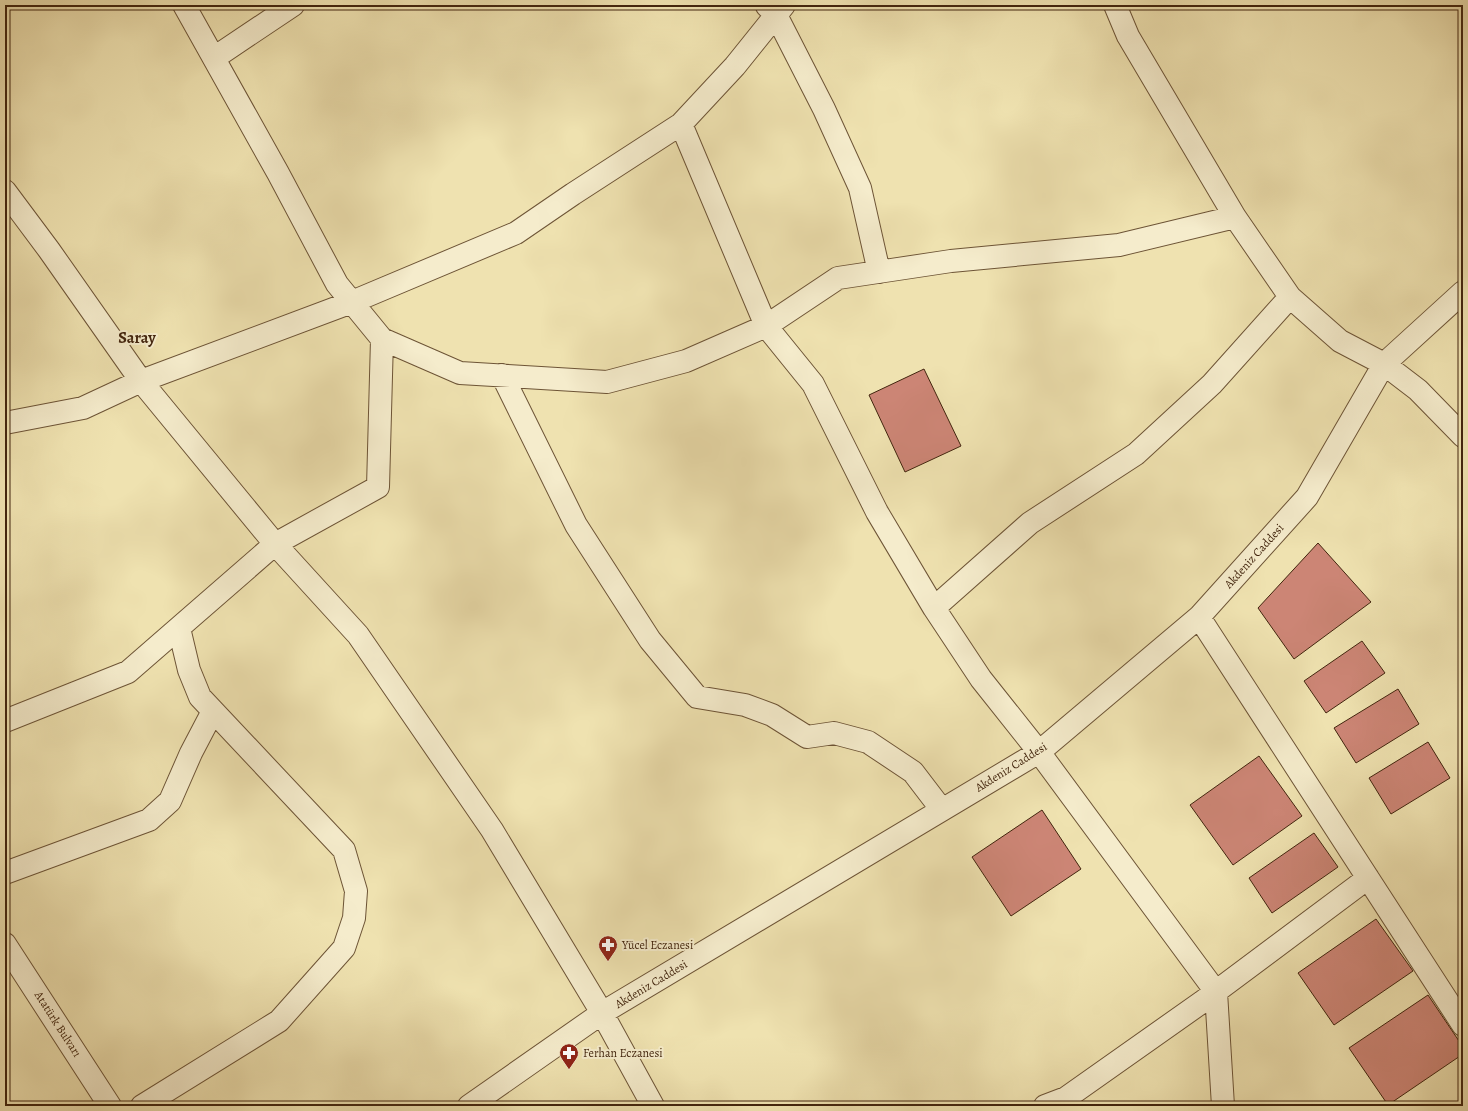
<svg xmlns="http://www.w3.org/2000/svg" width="1468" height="1111" font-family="Alegreya,serif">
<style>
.building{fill:#cc8575;stroke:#42250e}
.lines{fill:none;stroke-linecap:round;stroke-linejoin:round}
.minor-casing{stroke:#6d5436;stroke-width:24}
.minor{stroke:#f5eccc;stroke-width:22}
.labels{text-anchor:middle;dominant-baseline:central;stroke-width:4;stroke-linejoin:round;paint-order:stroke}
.street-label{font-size:12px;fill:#42250e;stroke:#f5eccc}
.poi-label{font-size:12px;fill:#42250e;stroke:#f5eccc;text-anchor:start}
.district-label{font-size:16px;font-weight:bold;fill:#42250e;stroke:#f5eccc}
</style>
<rect width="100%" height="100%" fill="#efe2b0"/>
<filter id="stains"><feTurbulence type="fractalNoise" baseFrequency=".005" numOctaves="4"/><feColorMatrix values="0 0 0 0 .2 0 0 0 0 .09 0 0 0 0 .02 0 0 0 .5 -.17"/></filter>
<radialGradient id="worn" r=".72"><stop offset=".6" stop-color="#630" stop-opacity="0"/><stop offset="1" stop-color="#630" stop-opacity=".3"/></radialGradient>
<path class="building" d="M924,369L961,446L905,472L869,395Z
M1318,543L1371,602L1294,659L1258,608Z
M1362,641L1385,673L1326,713L1304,681Z
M1398,689L1419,724L1356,763L1334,728Z
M1428,742L1450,778L1391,814L1369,778Z
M1259,756L1302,816L1233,865L1190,805Z
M1042,810L1081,869L1011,916L972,857Z
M1314,833L1338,867L1272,913L1249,878Z
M1376,919L1413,971L1334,1025L1298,973Z
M1428,995L1463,1047V1054L1388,1105L1349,1048Z"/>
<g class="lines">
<defs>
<path id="minor" d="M184,5L278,173L337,284L382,339L460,373L607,382L686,361L766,326L838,278L951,261L1119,245L1235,217
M1115,5L1128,36L1235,217L1290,297L1340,341L1384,364L1418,390L1463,436
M767,6L776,15L824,109L860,188L879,272
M214,58L293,5
M681,124L766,326L813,384L877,512L934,608L981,679L1039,752L1216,992L1223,1106
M5,191L49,250L141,381L275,544L358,635L492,830L602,1013L653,1106
M502,375L576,525L650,640L697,697L745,705L772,715L807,737L834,733L868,742L913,772L942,810
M5,423L83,408L141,381L352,302L516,233L573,194L681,124L735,66L784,5
M934,608L1030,523L1136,454L1212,384L1290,297
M1199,617L1463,1025
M5,721L128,672L275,544L378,487L382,339
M5,873L149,820L170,801L191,753L213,711
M5,944L110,1106
M142,1106L279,1021L344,948L354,918L356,891L344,850L200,697L189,670L179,628
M469,1106L602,1013L1039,752L1199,617L1307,497L1384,364L1463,292
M1045,1106L1066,1098L1202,1002L1368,878"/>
</defs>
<use href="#minor" class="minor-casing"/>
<use href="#minor" class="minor"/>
</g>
<defs>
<symbol id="pharmacy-pin" viewBox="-11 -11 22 30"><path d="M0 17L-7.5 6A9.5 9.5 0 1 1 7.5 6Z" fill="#8f2418" stroke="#f5eccc"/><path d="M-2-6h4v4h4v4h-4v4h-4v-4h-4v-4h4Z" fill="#fff"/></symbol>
</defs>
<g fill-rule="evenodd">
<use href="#pharmacy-pin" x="597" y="934" width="22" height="30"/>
<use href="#pharmacy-pin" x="558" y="1042" width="22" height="30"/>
</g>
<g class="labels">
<g class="street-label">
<text transform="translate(1254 556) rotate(-48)">Akdeniz Caddesi</text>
<text transform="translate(1011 767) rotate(-32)">Akdeniz Caddesi</text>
<text transform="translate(651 984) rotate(-31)">Akdeniz Caddesi</text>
<text transform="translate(58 1024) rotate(57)">Atatürk Bulvarı</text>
</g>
<g class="poi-label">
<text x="622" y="945">Yücel Eczanesi</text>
<text x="583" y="1053">Ferhan Eczanesi</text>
</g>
<g class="district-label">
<text x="137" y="338">Saray</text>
</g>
</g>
<rect width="1468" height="1111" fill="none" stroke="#efe2b0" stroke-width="20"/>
<rect x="6" y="6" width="1456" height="1099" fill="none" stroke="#42250e" stroke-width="2"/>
<rect x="10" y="10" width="1448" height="1091" fill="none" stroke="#42250e"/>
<rect width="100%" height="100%" filter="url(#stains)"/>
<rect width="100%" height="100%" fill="url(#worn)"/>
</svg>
